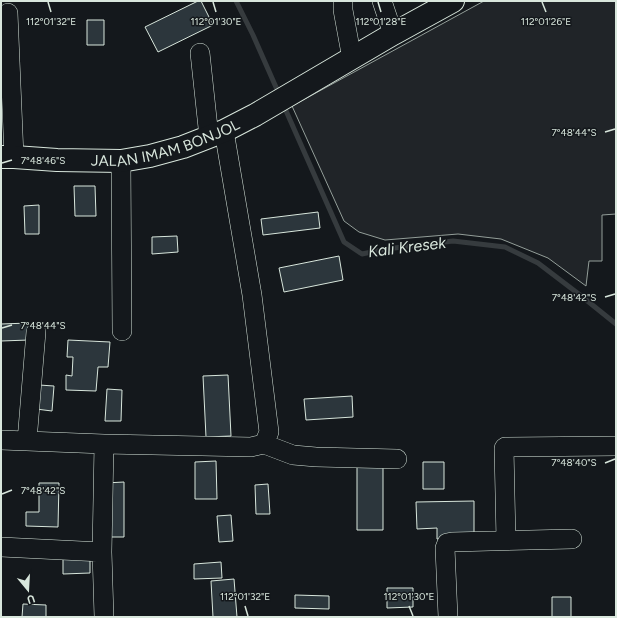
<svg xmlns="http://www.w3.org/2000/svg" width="617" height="618" font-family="Figtree,sans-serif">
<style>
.green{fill:#202428;stroke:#939e99}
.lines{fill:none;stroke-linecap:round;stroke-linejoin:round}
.stream{stroke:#363b3e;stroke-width:5}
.building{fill:#2c363c;stroke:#d8e6dc}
.minor-casing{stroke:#d8e6dc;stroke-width:20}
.major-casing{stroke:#d8e6dc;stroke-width:24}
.minor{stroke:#14181c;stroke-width:19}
.major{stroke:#14181c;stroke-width:22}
.ticks{fill:none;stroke:#d8e6dc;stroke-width:1.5}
.labels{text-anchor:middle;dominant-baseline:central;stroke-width:3;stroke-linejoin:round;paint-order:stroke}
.street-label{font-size:15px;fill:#d8e6dc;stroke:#14181c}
.water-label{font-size:16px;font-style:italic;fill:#d8e6dc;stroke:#14181c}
.ticks-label{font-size:10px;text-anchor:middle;fill:#d8e6dc;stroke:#14181c;stroke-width:3;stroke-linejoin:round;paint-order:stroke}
</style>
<rect width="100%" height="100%" fill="#14181c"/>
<path class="green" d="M484,1H616V214L602,215V261H589L586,286L548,258L501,239L458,234L385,240L359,232L344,221L292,106Z"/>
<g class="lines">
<path class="stream" d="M236,1L253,35L279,94
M283,104L344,242L362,254L386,249L453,241L505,247L538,263L580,295L616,324"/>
</g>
<path class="building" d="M198,1H201L213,25L158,52L145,27Z
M87,20H104V45H87Z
M74,186H95L96,216H75Z
M39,205V234H25L24,206Z
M318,212L320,228L263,235L261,219Z
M177,236L178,252L152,254V237Z
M339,256L343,280L284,292L279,268Z
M29,323V340L1,341V324Z
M68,340L110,342L108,367H98L96,391L66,390V375L72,376L73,357H67Z
M228,375L231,436L206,437L203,376Z
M39,385L54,386L52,411L36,409Z
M107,389L122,390L121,421H105Z
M352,396L353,417L306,420L304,399Z
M216,461L217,499H195V462Z
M423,462H444V489H423Z
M383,465V530H357V466Z
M124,482V537H105V483Z
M39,483H59L58,527L26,526V512H39Z
M268,484L270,514H256L255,485Z
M474,501V539H437V528L417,529L416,502Z
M231,515L233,541L219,542L217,516Z
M63,556H90V573L63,574Z
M221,562L222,578L194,579V564Z
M234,579L237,617H213L211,581Z
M387,588H413V607L387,608Z
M295,595L329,596V609L295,608Z
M552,597H571V617H552Z
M23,604L46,605V617H22Z"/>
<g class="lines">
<defs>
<path id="minor" d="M343,1V10L352,59
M382,1L393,34
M8,13L14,157
M200,53L209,137
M121,161L122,331
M1,440L104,444L251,447L264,444L269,432L252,295L224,131
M27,441L36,332
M264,444L293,455L316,457L397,459
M506,540L504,448L505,447L616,446
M1,547L102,552
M104,617L102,552L104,444
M448,617L445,548L447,543L452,542L572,539"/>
<g id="major">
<path id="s1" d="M1,157H14L57,160L121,161L150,156L183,147L224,131L255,115L393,34L453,1"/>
</g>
</defs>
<use href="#minor" class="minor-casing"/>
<use href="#major" class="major-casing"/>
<use href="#minor" class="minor"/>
<use href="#major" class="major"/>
</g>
<path class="ticks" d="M48,2L51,12M213,2L216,12M378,2L381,12M542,2L546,12M605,132L615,129M2,163L12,160M605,297L615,294M2,328L12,325M605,463L615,459M2,494L12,490M245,606L248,616M409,606L413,616"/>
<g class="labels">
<g class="street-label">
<text stroke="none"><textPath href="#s1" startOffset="167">JALAN IMAM BONJOL</textPath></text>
</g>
<g class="water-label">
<text transform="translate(407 247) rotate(-7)">Kali Kresek</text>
</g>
</g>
<g class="ticks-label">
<text x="51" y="25">112°01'32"E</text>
<text x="216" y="25">112°01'30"E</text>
<text x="381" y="25">112°01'28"E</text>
<text x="546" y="25">112°01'26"E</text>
<text x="574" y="136">7°48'44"S</text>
<text x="43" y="164">7°48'46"S</text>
<text x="574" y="301">7°48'42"S</text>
<text x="43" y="329">7°48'44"S</text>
<text x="574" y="466">7°48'40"S</text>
<text x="43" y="494">7°48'42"S</text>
<text x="245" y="600">112°01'32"E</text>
<text x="409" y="600">112°01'30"E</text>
</g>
<rect width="617" height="618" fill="none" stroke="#d8e6dc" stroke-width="4"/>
<g transform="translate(28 590) rotate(162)" stroke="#14181c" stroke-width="3" paint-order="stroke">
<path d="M0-3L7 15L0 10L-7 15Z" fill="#d8e6dc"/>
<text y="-6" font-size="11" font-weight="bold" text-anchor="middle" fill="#d8e6dc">U</text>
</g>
</svg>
